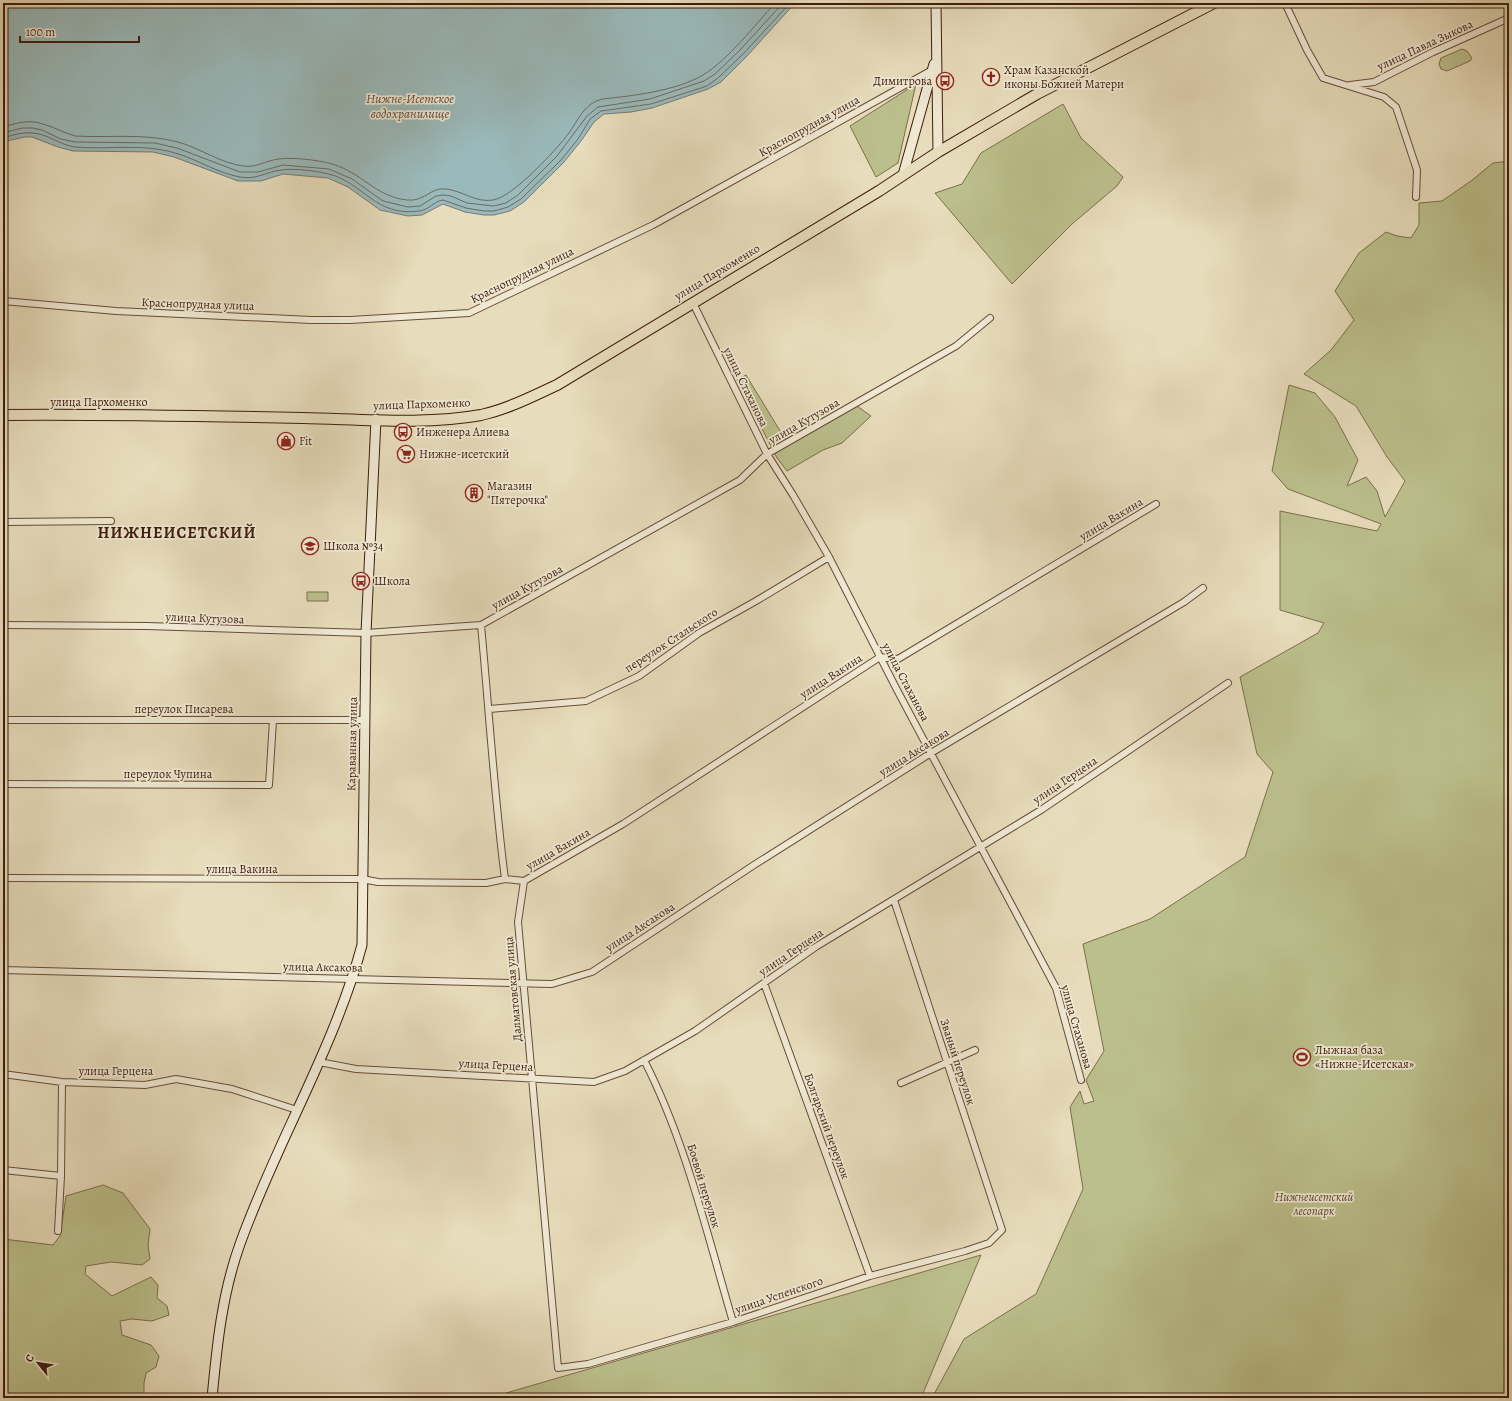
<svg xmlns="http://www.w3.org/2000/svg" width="1512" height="1401" font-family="Alegreya,serif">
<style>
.green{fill:#bbbf8c;stroke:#7c6e4c}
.water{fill:#9ab9ba;stroke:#757a75}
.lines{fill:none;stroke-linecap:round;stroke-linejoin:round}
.shore{stroke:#6c6a64;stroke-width:1}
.street-casing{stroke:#684c38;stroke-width:8}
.secondary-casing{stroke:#3e1c0d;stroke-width:11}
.primary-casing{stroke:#3e1c0d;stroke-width:12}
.street{stroke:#efe8d3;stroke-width:6}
.secondary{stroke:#efe8d3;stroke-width:9}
.primary{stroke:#e7dcbb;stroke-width:10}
.labels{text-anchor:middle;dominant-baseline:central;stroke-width:3.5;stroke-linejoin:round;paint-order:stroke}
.street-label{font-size:12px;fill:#3e1c0d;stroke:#efe8d3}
.poi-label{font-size:12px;fill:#3e1c0d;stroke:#efe8d3;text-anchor:start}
.park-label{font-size:12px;font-style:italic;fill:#5d452d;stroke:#efe8d3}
.water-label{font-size:13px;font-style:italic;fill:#5a4b41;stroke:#efe8d3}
.district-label{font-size:16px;font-weight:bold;letter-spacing:1px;fill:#3e1c0d;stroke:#efe8d3}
</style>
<rect width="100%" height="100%" fill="#e7dcbb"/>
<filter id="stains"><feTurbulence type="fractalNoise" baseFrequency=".005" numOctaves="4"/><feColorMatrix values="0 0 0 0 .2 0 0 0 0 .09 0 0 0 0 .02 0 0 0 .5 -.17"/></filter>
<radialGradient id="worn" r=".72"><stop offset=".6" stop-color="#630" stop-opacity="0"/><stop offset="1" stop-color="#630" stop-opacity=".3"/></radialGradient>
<path class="green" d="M1462,49L1467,51L1472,58L1470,61L1447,71L1441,69L1439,64L1441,58Z
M916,84L898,163L876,177L850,126Z
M1063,104L1081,138L1123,177L1117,186L1072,224L1012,284L935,193L962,184L981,153Z
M1509,161V1398H932L964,1339L1036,1294L1083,1189L1070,1107L1080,1091L1084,1104L1094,1101L1086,1080L1104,1051L1083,944L1150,919L1245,857L1273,772L1257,754L1240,677L1318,633L1324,623L1280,610V511L1377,531L1381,524L1288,489L1272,471L1289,385L1315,393L1335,417L1358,460L1347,486L1366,477L1377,491L1385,517L1405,481L1387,457L1356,406L1304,374L1331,350L1354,320L1335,291L1359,253L1386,232L1397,236L1411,238L1419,225V203L1442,201L1471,181L1493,163Z
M746,375L785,439L857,406L871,416L842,443L823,450L787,471L777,458L737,380Z
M307,592H328V601H307Z
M103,1185L123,1193L150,1229L148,1245L150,1259L142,1265L111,1262L86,1266L85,1274L112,1296L151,1277L158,1285L157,1298L167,1306L169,1315L152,1321L132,1319L120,1321L122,1335L151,1345L159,1356L156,1367L146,1373L144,1383V1398H3V1239L53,1245L60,1236L66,1196Z
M981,1255L921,1398H507L506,1393Z"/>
<path class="water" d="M3,3H795L747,56L721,82L708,89L652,108L631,112L604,114L594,122L581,141L564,162L524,202L510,211L494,215H484L465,212L443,204L422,215L408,216L380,210L348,187L328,178L283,174L261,181H238L174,157L153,152L73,151L58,147L32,137H24L3,142Z"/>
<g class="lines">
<path class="shore" d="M3,127C17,123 29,119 43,124C54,127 64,133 75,136C110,138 144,133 178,142C200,148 220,163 243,166C256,168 265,161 278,159C291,157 319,160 332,164C361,172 376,197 407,200C425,202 430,187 446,189C463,191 476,203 493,200C513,197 556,150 569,133C578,120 585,103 602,99C632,96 676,91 703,75C728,60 755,25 775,3
M3,133L22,128H33L42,130L61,139L75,142L155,143L177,148L240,172H258L283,165L329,169L352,179L383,201L408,207L420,206L436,196L443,195L451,196L467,203L493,206L506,203L518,195L557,156L587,116L598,107L650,99L704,81L715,74L740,50L783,3
M3,138C13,135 22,132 33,133C48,134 60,145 75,147C109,150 142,143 175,153C197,159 217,173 240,177C257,180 265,172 281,170C295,168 316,171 329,174C364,183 375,217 419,211C429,210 434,201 443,200L466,208L484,211H494L508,207L521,199L561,160L578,139L590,119L601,111L651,104L707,86L718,78L744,53L790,3"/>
<defs>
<path id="street" d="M1285,3L1307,50L1323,78L1384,97L1396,107L1417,170L1416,197
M1350,85L1374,82L1433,52L1509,18
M3,301L116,311L311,320H350L469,313L653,225L932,70
M693,303L767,454L793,495L829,557L896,688L1056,988L1081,1080
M3,522L111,521
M3,625L147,626L366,633L481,625L740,480L767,454L956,346L990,318
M481,625C489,710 494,794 505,879L524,881L518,922L558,1368L588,1364L684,1336L733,1322L870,1276L965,1251L989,1243L1002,1230L894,900
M489,709L586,701L639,676L699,633L756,601L829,557
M3,720H365
M3,784L269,785L273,720
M3,878L362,879L378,882L486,883L505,879
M524,881L623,824L880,657L898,659L1156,504
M3,970L552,984L592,972L754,865L931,753L1184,602L1203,588
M764,983L870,1276
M644,1060C686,1142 707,1234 733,1322
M319,1062L356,1069L594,1082L625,1071L695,1031L817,946L1041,810L1228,683
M3,1074L62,1082L145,1085L176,1079L232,1089L297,1110
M901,1083L975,1050
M3,1170L61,1176
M58,1231L61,1176L62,1082"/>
<path id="secondary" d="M936,3L938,152
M903,175L934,64
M212,1398C217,1345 222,1294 240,1244C276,1143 334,1049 362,945L366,633L376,419"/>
<path id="primary" d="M3,415C103,414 203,416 303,418C358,419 427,425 481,415C508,409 533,396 557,385L879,191L938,152L1037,94L1214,3"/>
</defs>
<use href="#street" class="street-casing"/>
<use href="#secondary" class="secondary-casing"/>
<use href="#primary" class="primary-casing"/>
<use href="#street" class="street"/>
<use href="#secondary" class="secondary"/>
<use href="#primary" class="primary"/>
</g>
<defs>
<symbol id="church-ring" viewBox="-11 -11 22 22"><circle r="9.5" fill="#efe8d3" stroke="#8f2418" stroke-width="1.5"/><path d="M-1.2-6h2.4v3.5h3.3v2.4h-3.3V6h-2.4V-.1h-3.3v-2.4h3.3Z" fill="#8f2418"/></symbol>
<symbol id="bus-ring" viewBox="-11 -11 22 22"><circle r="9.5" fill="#efe8d3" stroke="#8f2418" stroke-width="1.5"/><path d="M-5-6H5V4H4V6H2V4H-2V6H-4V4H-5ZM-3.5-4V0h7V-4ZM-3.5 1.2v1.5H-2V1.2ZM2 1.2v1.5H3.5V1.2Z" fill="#8f2418"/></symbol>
<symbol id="shop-ring" viewBox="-11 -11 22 22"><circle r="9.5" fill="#efe8d3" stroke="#8f2418" stroke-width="1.5"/><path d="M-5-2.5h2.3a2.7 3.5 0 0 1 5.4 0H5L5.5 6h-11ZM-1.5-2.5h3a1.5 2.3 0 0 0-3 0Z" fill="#8f2418"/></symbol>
<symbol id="supermarket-ring" viewBox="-11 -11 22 22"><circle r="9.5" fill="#efe8d3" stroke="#8f2418" stroke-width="1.5"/><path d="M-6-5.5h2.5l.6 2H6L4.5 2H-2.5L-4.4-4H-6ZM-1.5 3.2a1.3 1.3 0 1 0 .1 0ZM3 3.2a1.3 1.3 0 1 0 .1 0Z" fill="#8f2418"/></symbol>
<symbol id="building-ring" viewBox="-11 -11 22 22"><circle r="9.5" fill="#efe8d3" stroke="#8f2418" stroke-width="1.5"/><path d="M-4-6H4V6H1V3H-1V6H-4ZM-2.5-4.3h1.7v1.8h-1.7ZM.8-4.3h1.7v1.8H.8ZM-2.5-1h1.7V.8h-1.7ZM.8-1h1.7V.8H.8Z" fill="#8f2418"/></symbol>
<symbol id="school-ring" viewBox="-11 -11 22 22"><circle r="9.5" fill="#efe8d3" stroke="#8f2418" stroke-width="1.5"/><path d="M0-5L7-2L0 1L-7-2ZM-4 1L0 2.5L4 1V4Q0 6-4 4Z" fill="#8f2418"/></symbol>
<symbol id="stadium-ring" viewBox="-11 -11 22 22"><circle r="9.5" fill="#efe8d3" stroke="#8f2418" stroke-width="1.5"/><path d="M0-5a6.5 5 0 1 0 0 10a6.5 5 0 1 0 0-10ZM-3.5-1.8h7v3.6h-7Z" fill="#8f2418"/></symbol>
</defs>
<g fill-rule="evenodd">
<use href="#church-ring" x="981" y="67" width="20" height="20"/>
<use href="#bus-ring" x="935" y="71" width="20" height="20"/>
<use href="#bus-ring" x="393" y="422" width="20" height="20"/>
<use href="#shop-ring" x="276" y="431" width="20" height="20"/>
<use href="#supermarket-ring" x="396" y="444" width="20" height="20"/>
<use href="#building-ring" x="464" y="483" width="20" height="20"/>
<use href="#school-ring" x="300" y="536" width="20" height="20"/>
<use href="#bus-ring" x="351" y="571" width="20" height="20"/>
<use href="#stadium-ring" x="1292" y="1047" width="20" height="20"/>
</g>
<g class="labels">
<g class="street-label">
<text transform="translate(1425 45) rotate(-25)">улица Павла Зыкова</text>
<text transform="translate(809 126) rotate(-29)">Краснопрудная улица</text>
<text transform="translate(717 272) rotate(-31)">улица Пархоменко</text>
<text transform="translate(522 275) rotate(-26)">Краснопрудная улица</text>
<text transform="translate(198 304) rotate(2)">Краснопрудная улица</text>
<text transform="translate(746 387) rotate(64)">улица Стаханова</text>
<text x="99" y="402">улица Пархоменко</text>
<text transform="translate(422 404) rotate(-2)">улица Пархоменко</text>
<text transform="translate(804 421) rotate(-30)">улица Кутузова</text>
<text transform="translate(1111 519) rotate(-31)">улица Вакина</text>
<text transform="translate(527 587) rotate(-29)">улица Кутузова</text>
<text transform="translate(205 618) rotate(2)">улица Кутузова</text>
<text transform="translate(671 640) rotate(-33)">переулок Стальского</text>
<text transform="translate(831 676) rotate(-33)">улица Вакина</text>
<text transform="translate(906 682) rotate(62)">улица Стаханова</text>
<text x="184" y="709">переулок Писарева</text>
<text transform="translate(352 744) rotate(-89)">Караванная улица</text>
<text transform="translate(914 752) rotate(-32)">улица Аксакова</text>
<text x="168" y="774">переулок Чупина</text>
<text transform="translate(1065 780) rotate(-34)">улица Герцена</text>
<text transform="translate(558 849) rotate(-30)">улица Вакина</text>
<text x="242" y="869">улица Вакина</text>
<text transform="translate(640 927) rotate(-33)">улица Аксакова</text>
<text transform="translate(791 952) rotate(-34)">улица Герцена</text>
<text transform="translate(323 967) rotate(1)">улица Аксакова</text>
<text transform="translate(513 989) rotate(-95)">Далматовская улица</text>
<text transform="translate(1077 1027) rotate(74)">улица Стаханова</text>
<text transform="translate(958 1062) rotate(72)">Званый переулок</text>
<text transform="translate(496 1065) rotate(3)">улица Герцена</text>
<text x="116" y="1071">улица Герцена</text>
<text transform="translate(827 1126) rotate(70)">Болгарский переулок</text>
<text transform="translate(704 1186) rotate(73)">Боевой переулок</text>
<text transform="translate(779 1295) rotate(-19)">улица Успенского</text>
</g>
<g class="poi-label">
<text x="1004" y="70">Храм Казанской<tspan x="1004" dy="14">иконы Божией Матери</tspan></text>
<text x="932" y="81" text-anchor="end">Димитрова</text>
<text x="416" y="432">Инженера Алиева</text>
<text x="299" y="441">Fit</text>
<text x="419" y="454">Нижне-исетский</text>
<text x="487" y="486">Магазин<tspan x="487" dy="14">"Пятерочка"</tspan></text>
<text x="323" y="546">Школа №34</text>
<text x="374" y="581">Школа</text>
<text x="1315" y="1050">Лыжная база<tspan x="1315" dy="14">«Нижне-Исетская»</tspan></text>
</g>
<g class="park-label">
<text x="1314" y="1197">Нижнеисетский<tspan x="1314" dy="14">лесопарк</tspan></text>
</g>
<g class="water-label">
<text x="410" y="98">Нижне-Исетское<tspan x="410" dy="15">водохранилище</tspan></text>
</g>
<g class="district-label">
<text x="177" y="533">НИЖНЕИСЕТСКИЙ</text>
</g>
</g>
<rect width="1512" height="1401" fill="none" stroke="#e7dcbb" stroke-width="16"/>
<rect x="4" y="4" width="1504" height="1393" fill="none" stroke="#3e1c0d" stroke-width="2"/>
<rect x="8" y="8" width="1496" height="1385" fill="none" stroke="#3e1c0d"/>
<g transform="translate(38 1363) rotate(300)" stroke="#efe8d3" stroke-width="3" paint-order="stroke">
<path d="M0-3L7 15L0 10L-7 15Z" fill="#3e1c0d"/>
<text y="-6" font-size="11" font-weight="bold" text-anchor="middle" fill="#3e1c0d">С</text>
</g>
<path d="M20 36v6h119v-6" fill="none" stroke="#3e1c0d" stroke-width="2"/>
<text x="26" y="36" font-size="12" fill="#3e1c0d" stroke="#efe8d3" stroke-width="3" paint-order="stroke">100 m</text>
<rect width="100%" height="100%" filter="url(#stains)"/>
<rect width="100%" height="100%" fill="url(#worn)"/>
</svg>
